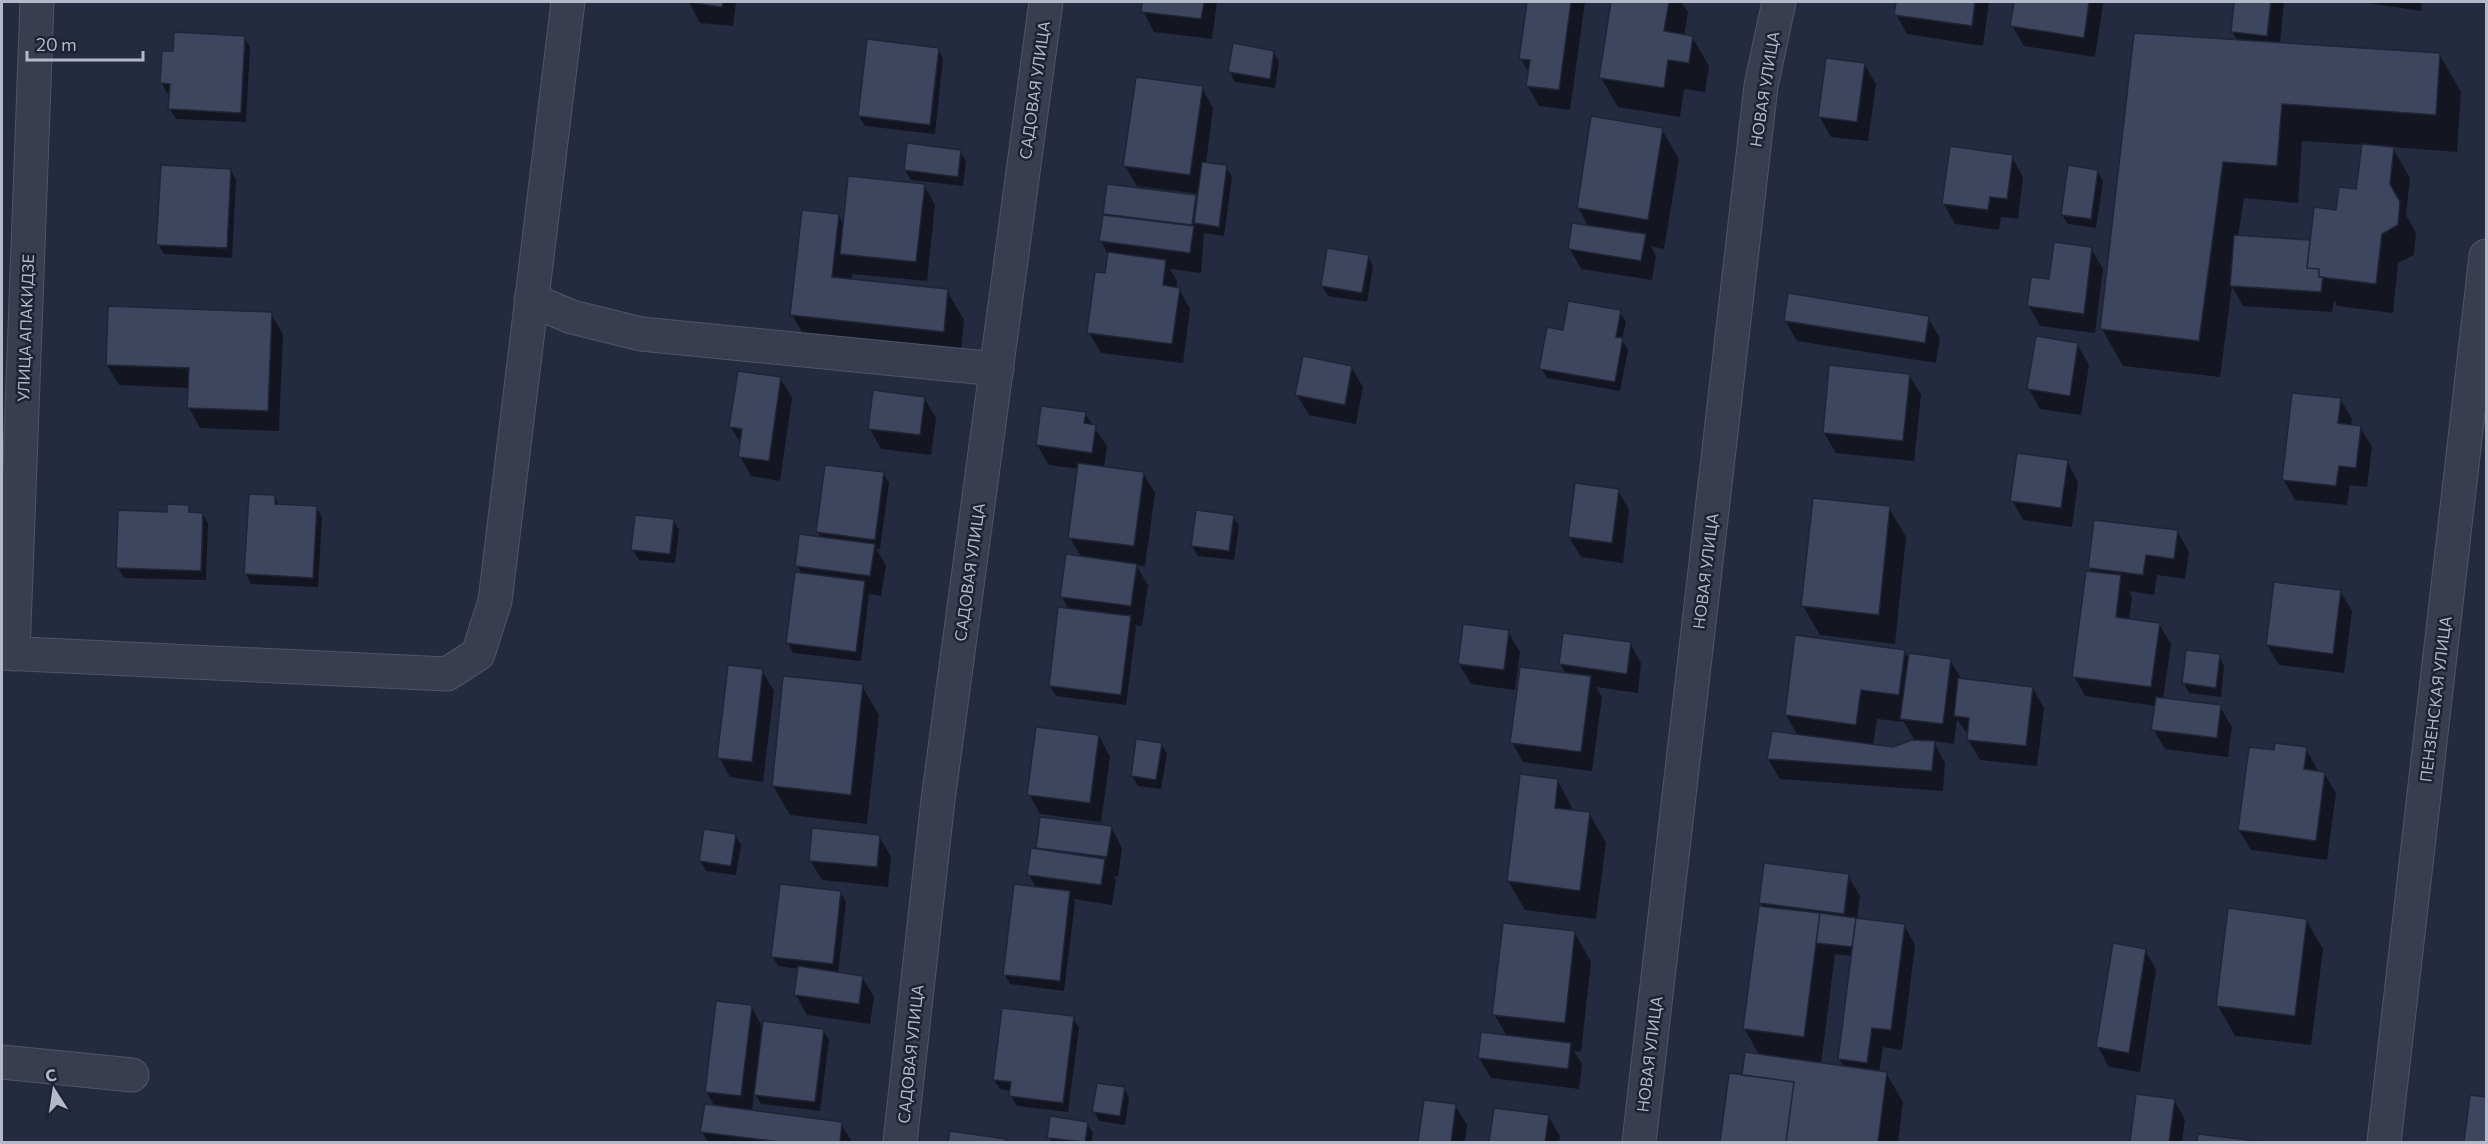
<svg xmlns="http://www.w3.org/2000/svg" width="2488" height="1144" font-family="Commissioner,sans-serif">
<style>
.shadow{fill:#0007;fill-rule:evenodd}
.building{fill:#3e455e;stroke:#1f2436;stroke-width:1.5}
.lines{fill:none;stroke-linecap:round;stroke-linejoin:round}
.minor-casing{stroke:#505567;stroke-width:35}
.minor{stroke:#383d4f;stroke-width:33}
.labels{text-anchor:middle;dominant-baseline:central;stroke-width:5;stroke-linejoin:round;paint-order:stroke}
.street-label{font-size:16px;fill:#b4b9ca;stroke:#1d2234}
</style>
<rect width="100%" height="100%" fill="#242a3f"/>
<path class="shadow" d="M689,2H736L733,26L700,23Z
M1144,2H1217L1212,39L1154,32L1143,11Z
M1529,2H1585L1570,110L1539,106L1528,86L1529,73L1521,58Z
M1612,2H1681L1688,12L1684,36L1692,37L1709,66L1705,92L1684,89L1680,117L1618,107L1601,78Z
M1898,2H1989L1983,46L1907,34L1896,14Z
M2016,2H2101L2103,4L2095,57L2024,46L2012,26Z
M2236,2H2284L2280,44L2439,54L2461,92L2457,152L2392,147L2410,178L2406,215L2416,233L2414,255L2398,263L2393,313L2337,306L2334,300L2332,312L2243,306L2232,286L2220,377L2123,366L2102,329L2238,41L2232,32ZM2302,141L2363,145L2357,191L2311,245L2309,242L2238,237L2244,198L2298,203Z
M2362,2H2422L2421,11Z
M244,37L250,47L246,122L176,119L170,109L171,93H167L162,83L174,52Z
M938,49L943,59L935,134L865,126L859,116Z
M1273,52L1279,62L1275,88L1235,82L1230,72Z
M1864,64L1876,84L1868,141L1831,137L1820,117Z
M1202,88L1213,108L1206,164L1226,167L1232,177L1224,236L1204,233L1201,273L1170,269L1177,281L1176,289H1179L1190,309L1183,363L1101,353L1089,333L1106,275L1109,256L1101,241L1108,186L1195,197L1198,202L1199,194L1137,186L1125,166Z
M1662,130L1679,159L1664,249L1651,246L1656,256L1652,280L1581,269L1570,249L1589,227L1578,208Z
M960,151L966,161L963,186L911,180L905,170Z
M2012,157L2023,177L2018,219L2001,217L1999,230L1955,224L1944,204Z
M231,170L236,180L232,258L164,254L158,244Z
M2097,171L2103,181L2096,228L2068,224L2062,215Z
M924,185L935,205L927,281L852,274L851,281L947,291L964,320L960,361L809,344L792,315L838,215L845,227Z
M2091,249L2103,269L2095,333L2040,326L2029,306L2050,280Z
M1368,256L1373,266L1367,302L1328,296L1322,286Z
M1620,312L1626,322L1622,340L1628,350L1620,391L1547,378L1541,368L1564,332Z
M271,314L283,334L279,431L200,428L189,408L190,388L119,385L107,365Z
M1928,318L1940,338L1936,363L1797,341L1785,320Z
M2077,344L2089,365L2081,415L2040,409L2029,389Z
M1351,367L1363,387L1356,424L1309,415L1297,395Z
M1909,375L1921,395L1914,461L1836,453L1824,433Z
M780,378L792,398L780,481L751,476L740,456L741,444L731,427Z
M924,398L936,418L931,455L881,449L870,429Z
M2340,399L2352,419L2351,426L2360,427L2372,447L2367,487L2350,485L2347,505L2295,500L2283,479Z
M1085,414L1107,446L1104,468L1143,473L1155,493L1145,566L1136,565L1148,585L1142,626L1134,625L1136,627L1126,705L1056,696L1050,686L1069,610L1062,597L1082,558L1070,538L1079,469L1049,465L1037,445Z
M2067,461L2078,482L2072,527L2023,520L2012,500Z
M883,473L889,483L880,549L876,548L886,566L881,596L869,594L861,661L793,653L788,643L802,574L797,565L821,538L818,532Z
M1618,490L1629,510L1623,563L1581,557L1569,537Z
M274,497L279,505L316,507L322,517L318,587L251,584L246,574Z
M188,506L192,514H203L208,524L206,580L124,578L118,568L168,513Z
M1889,508L1906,537L1895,644L1820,635L1803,606Z
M1233,517L1239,526L1234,560L1198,556L1192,546Z
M673,520L679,530L675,563L639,560L633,550Z
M2177,531L2189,552L2185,579L2157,575L2154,595L2129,591L2132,597L2129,620L2159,624L2171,644L2163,699L2220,707L2232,727L2228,757L2165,749L2153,729L2156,706L2085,696L2074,676L2093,573L2089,567Z
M2340,591L2352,611L2344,673L2279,665L2267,645Z
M1508,632L1520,652L1515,690L1471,684L1459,664Z
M1630,643L1641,663L1638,693L1596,687L1602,697L1592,771L1523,762L1512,742L1566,674L1560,664Z
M1904,651L1910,660H1950L1962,680L2033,688L2044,708L2037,766L1980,760L1968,740L1969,736L1957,719L1954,744L1933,741L1945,763L1943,791L1780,779L1768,759L1798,736L1786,715ZM1877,719L1904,722L1915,741L1893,749L1873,746Z
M2219,656L2224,666L2221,697L2189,693L2184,683Z
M762,671L774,691L763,782L730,777L719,757Z
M862,686L879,715L867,824L790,815L773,786Z
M1099,736L1110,757L1101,822L1040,814L1029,794Z
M1138,741L1161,744L1167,754L1161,789L1138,786L1132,776Z
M2306,749L2317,769V772L2324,773L2336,793L2327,860L2251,850L2239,830L2276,752Z
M1558,781L1574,812L1589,813L1606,843L1596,919L1525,910L1508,881Z
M1041,819L1111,827L1122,848L1118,877L1114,876L1116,880L1112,905L1073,899L1075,902L1064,991L1010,984L1005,975L1037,889L1029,875L1037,851Z
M735,835L741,845L736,875L706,871L700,861Z
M879,836L891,857L888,887L822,880L810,860Z
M1848,876L1860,896L1857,919L1904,925L1915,945L1902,1050L1883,1047L1879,1072L1886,1073L1903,1102L1898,1142H1721L1730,1075L1743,1076L1760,1056L1744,1028L1764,908L1761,903ZM1835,954L1852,956L1839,1059L1844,1067L1821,1064Z
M840,892L846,902L838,974L862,977L874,997L870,1024L807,1015L796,995L799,969L778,966L773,957Z
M2306,920L2323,949L2311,1045L2235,1036L2218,1006Z
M1574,932L1591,962L1581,1052L1574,1051L1582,1064L1579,1089L1491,1078L1479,1058L1507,1036L1494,1014Z
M2145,950L2156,970L2140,1072L2109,1067L2098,1047Z
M751,1007L763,1028L823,1030L829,1040L820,1111L761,1104L754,1093L752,1112L841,1124L852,1142H708L702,1132L715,1107L706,1091Z
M1073,1018L1079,1028L1068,1112L1017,1106L1011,1096V1091L1000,1089L994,1080Z
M1124,1088L1129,1098L1125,1125L1099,1121L1094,1111Z
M2137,1096L2174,1100L2185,1120L2182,1142H2131Z
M2471,1096L2486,1098V1142H2466Z
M1425,1101L1455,1105L1467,1125L1465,1142H1419Z
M1495,1110L1548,1116L1560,1136L1559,1142H1491Z
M1087,1124L1093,1133L1091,1142H1052L1049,1137Z
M951,1132L1006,1140L1007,1142H950Z
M2199,1136L2253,1142H2199Z"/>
<path class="building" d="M687,2H723L722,7Z
M1142,2H1204L1201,19L1141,12Z
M1527,2H1571L1559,90L1526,86L1530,60L1519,59Z
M1611,2H1669L1664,31L1693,36L1689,63L1668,60L1664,88L1599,78Z
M1896,2H1975L1972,26L1894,15Z
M2014,2H2089L2084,38L2010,26Z
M2234,2H2271L2267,36L2231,32Z
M174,32L245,36L241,113L168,109L170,84L160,83L162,51H173Z
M2134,33L2440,53L2436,115L2282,104L2277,166L2223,162L2199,341L2100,329Z
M867,39L939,48L930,125L858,116Z
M1233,43L1274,51L1270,79L1228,72Z
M1826,58L1865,63L1857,122L1818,117Z
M1136,77L1203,86L1190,175L1123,166Z
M1591,116L1663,128L1648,220L1577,208Z
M907,143L961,150L958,177L904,170Z
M2362,144L2394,147L2390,184L2400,202L2398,225L2382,234L2376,284L2319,277V269L2307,268L2314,207L2336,210L2339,187L2356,189Z
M1950,146L2013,155L2007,199L1990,197L1988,210L1942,204Z
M1202,162L1227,165L1219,227L1194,223Z
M161,165L231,169L227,248L156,245Z
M2068,165L2098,170L2091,219L2061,215Z
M848,176L925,184L916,262L840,254Z
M1107,184L1196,195L1192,225L1103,214Z
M802,210L839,214L832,277L948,289L944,332L790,315Z
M1103,215L1194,226L1190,253L1099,241Z
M1572,223L1646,234L1641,261L1568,249Z
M2234,235L2310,240L2307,268L2319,269V277H2323L2321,292L2230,286Z
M2054,242L2092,247L2084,314L2027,306L2031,277L2049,279Z
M1327,248L1369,255L1362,293L1321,286Z
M1108,252L1166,260L1163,285L1180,288L1172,344L1087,333L1095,272L1105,273Z
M1788,293L1929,316L1925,343L1784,321Z
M1568,301L1621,310L1616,337L1623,338L1615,382L1539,369L1547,327L1563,330Z
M108,306L272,312L268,411L187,408L189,368L106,365Z
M2036,336L2078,343L2070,396L2027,389Z
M1303,356L1352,366L1345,405L1295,395Z
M1829,365L1910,374L1903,441L1823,433Z
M738,371L781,377L769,461L738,457L742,429L729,427Z
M873,390L925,397L920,435L868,429Z
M2292,393L2341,398L2338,423L2361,426L2356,468L2339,466L2336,486L2282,480Z
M1041,406L1086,412L1084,423L1096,425L1092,453L1036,445Z
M2017,453L2068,460L2061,508L2010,501Z
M1078,463L1144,472L1134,546L1068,538Z
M825,465L884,472L875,540L816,532Z
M1575,483L1619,489L1612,543L1568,537Z
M249,494L275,495V504L317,506L313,578L244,574Z
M1813,498L1890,506L1879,615L1801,606Z
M167,504L189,505V512L203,513L201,571L116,568L118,510L167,512Z
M1196,510L1234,515L1229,551L1191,546Z
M635,515L674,519L670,554L631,550Z
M2094,520L2178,530L2174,559L2146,555L2143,575L2088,568Z
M799,534L875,544L870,576L795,566Z
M1066,554L1137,564L1131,606L1060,597Z
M2086,571L2121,575L2116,617L2160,623L2151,687L2072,677Z
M795,572L865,581L856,652L786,643Z
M2274,582L2341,590L2333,654L2266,645Z
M1058,607L1131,616L1121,695L1049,686Z
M1463,624L1509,630L1504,670L1458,664Z
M1563,633L1631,642L1627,674L1559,664Z
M1795,635L1905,650L1899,695L1861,690L1856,725L1785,715Z
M2186,650L2220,654L2216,688L2182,683Z
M1909,653L1951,659L1943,724L1900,719Z
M728,665L763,669L752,762L717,758Z
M1520,667L1591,676L1581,752L1510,743Z
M783,676L863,684L851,795L772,786Z
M1958,678L2033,687L2026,746L1967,740L1969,718L1954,716Z
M2156,697L2221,705L2217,738L2151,730Z
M1036,727L1099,735L1090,803L1027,795Z
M1772,731L1893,747L1912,740L1935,741L1932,771L1767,759Z
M1136,739L1162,743L1156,780L1131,776Z
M2275,743L2307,747L2304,769L2325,772L2316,841L2238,830L2249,747L2274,750Z
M1520,774L1558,779L1555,808L1590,812L1580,891L1507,881Z
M1040,817L1112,826L1107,857L1036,848Z
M812,828L880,835L877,867L809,861Z
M704,829L736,834L731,866L699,861Z
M1031,848L1105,859L1101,885L1027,875Z
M1764,863L1849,874L1844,914L1759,903Z
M780,884L841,891L833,964L771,957Z
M1014,884L1070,891L1060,981L1003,975Z
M1759,906L1820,913L1804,1037L1743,1029Z
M2228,908L2307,919L2295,1016L2216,1006Z
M1820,913L1856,918L1852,947L1816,943Z
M1856,918L1905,924L1891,1030L1872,1028L1867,1063L1838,1059Z
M1503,923L1575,931L1565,1023L1492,1015Z
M2113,943L2146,949L2129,1053L2096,1047Z
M798,966L863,976L859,1004L794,995Z
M716,1001L752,1005L741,1096L705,1092Z
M1002,1008L1074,1016L1063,1103L1009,1096L1011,1082L993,1080Z
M763,1021L824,1029L815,1102L754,1095Z
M1481,1032L1571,1043L1568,1069L1478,1058Z
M1745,1052L1887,1072L1878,1142H1786L1794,1082L1742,1075Z
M1729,1073L1794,1082L1786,1142H1720Z
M1097,1083L1125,1087L1120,1116L1092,1112Z
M2136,1094L2175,1099L2169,1142H2130Z
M2470,1095L2486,1097V1142H2464Z
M1424,1100L1456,1104L1451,1142H1418Z
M705,1104L842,1122L840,1142H779L700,1132Z
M1494,1108L1549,1115L1545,1142H1489Z
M1050,1116L1088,1122L1085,1142L1047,1138Z
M950,1131L1006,1139V1142H948Z
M2198,1134L2265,1142H2197Z"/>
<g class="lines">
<defs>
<path id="minor" d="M531,300L572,317L641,334L997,369
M2,653L447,674L478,654L495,601L568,2
M13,654L37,2
M2,1062L132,1075
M900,1142L938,800L1046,2
M1639,1142L1761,86L1779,2
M2384,1142L2486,256"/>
</defs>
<use href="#minor" class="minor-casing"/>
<use href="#minor" class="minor"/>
</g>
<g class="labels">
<g class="street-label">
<text transform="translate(1764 89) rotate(-81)">НОВАЯ УЛИЦА</text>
<text transform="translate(1034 90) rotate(-82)">САДОВАЯ УЛИЦА</text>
<text transform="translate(25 328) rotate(-88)">УЛИЦА АПАКИДЗЕ</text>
<text transform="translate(1705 571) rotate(-83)">НОВАЯ УЛИЦА</text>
<text transform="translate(969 572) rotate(-82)">САДОВАЯ УЛИЦА</text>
<text transform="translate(2435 699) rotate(-83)">ПЕНЗЕНСКАЯ УЛИЦА</text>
<text transform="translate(910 1054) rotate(-84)">САДОВАЯ УЛИЦА</text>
<text transform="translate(1649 1054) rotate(-83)">НОВАЯ УЛИЦА</text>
</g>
</g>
<rect width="2488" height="1144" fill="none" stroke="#b4b9ca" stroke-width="6"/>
<g transform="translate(54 1090) rotate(348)" stroke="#1d2234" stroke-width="4.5" paint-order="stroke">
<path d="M0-4.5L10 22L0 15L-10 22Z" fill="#b4b9ca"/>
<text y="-9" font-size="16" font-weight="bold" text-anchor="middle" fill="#b4b9ca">С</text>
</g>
<path d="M27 51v9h116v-9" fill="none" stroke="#b4b9ca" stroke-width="3"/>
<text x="36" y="51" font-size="18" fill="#b4b9ca" stroke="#1d2234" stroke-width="4.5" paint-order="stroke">20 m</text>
</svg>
